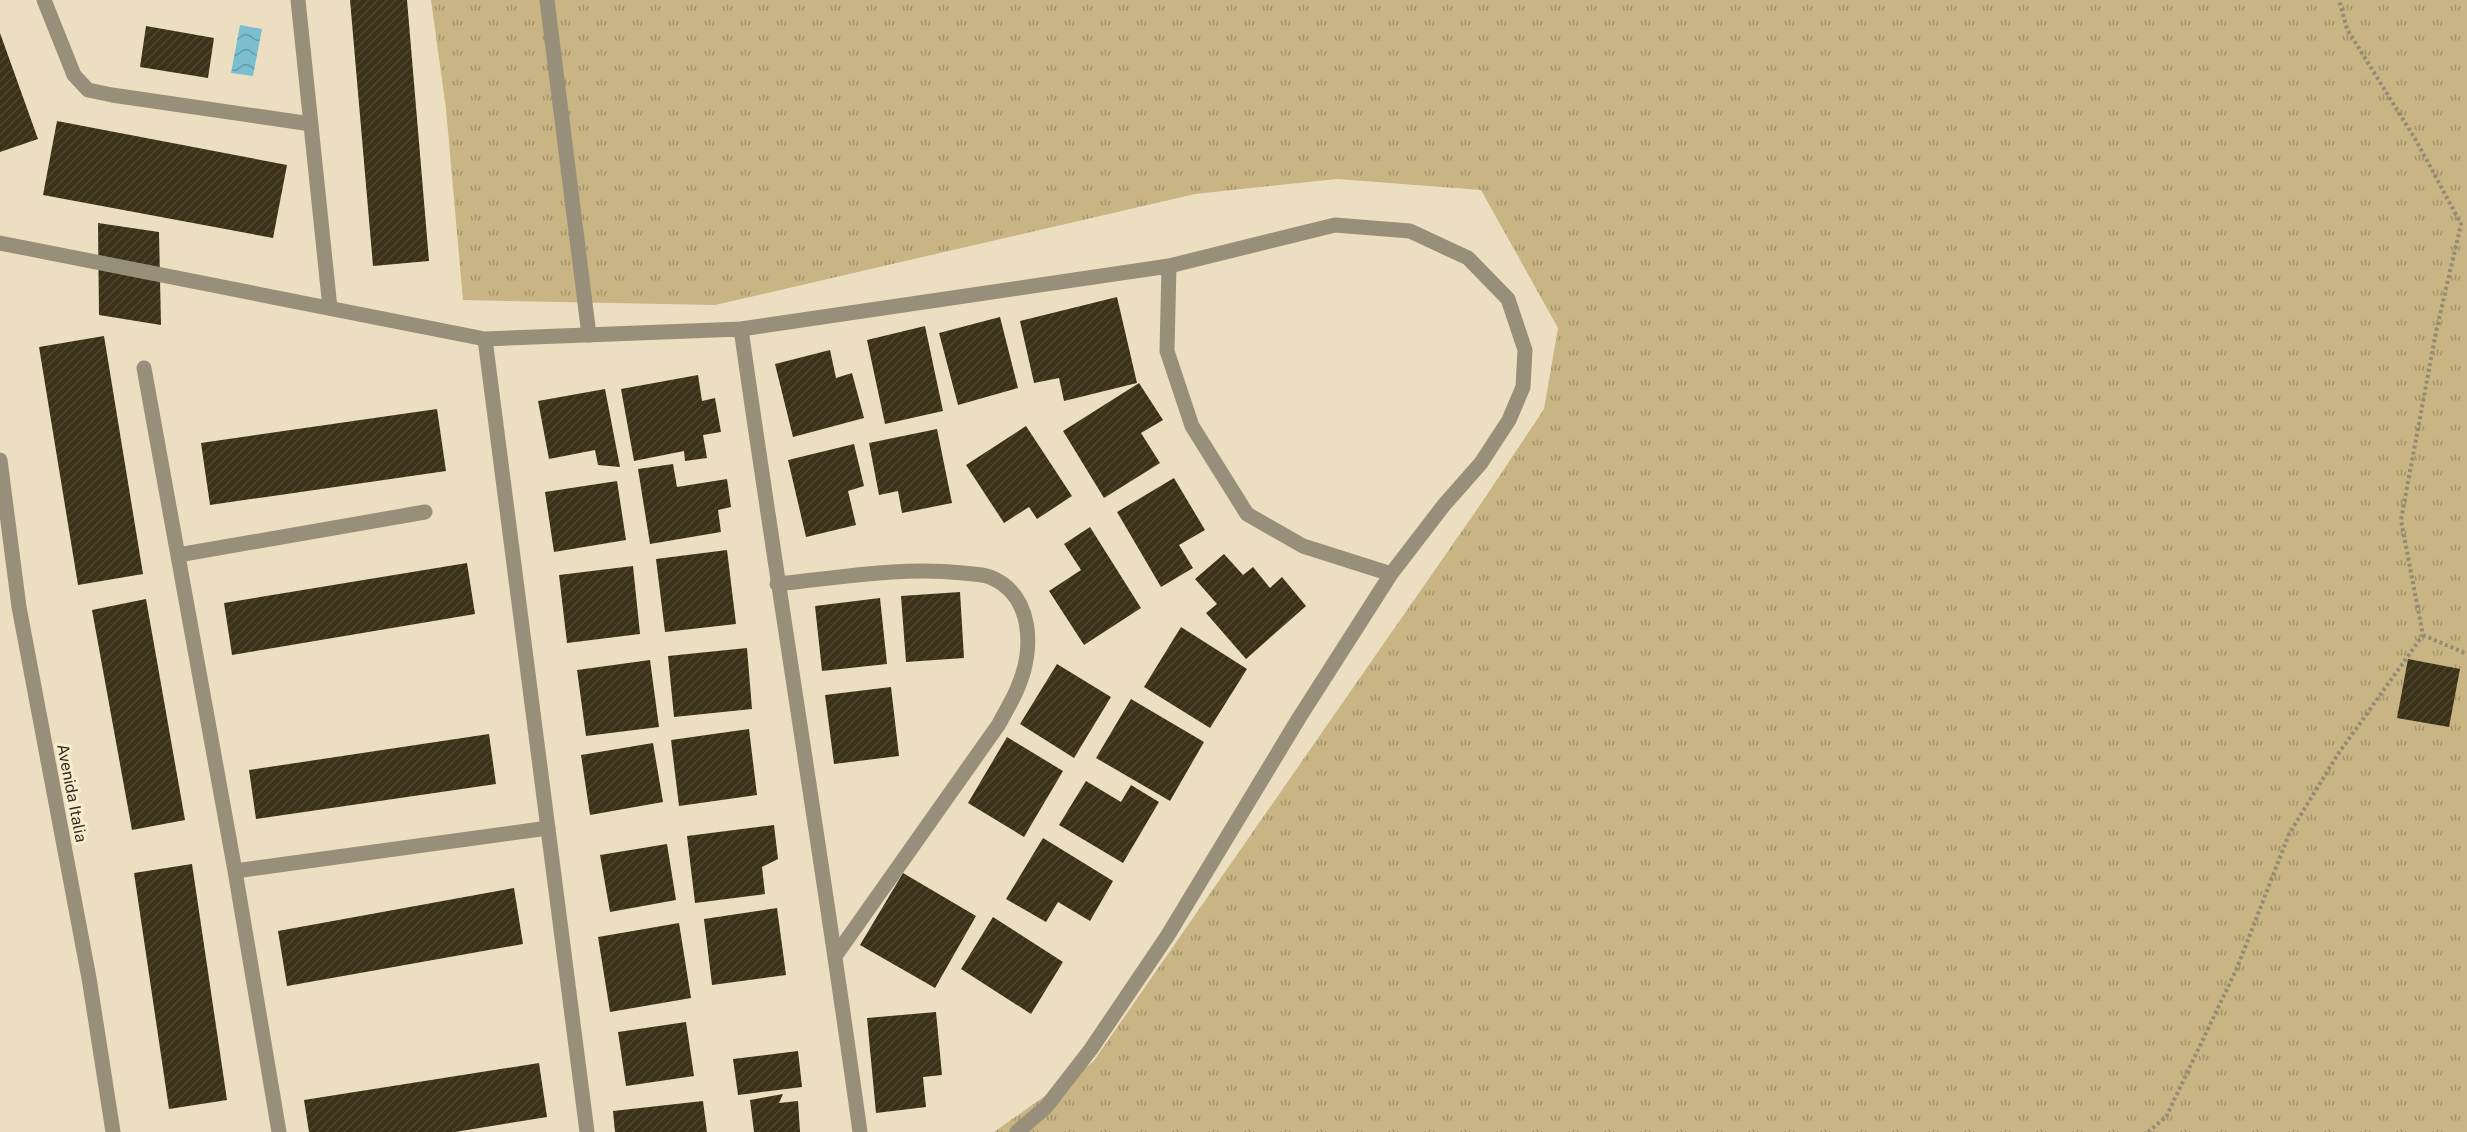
<svg xmlns="http://www.w3.org/2000/svg" width="2467" height="1132" font-family="'Public Sans',sans-serif">
<style>
.grass{fill:url(#grass-tufts)}
.water{fill:url(#water-waves)}
.building{fill:url(#building-hatch)}
.lines{fill:none;stroke-linecap:round;stroke-linejoin:round}
.path{stroke:#938a75;stroke-width:4;stroke-dasharray:3 3;stroke-linecap:butt}
.service{stroke:#988f7a;stroke-width:15}
.minor{stroke:#988f7a;stroke-width:15}
.tertiary{stroke:#988f7a;stroke-width:15}
.labels{text-anchor:middle;dominant-baseline:central;stroke-width:6;stroke-linejoin:round;paint-order:stroke}
.street-label{font-size:16px;fill:#2f2a1f;stroke:#f9ecce}
</style>
<defs>
<pattern id="grass-tufts" width="24" height="20" patternUnits="userSpaceOnUse" patternTransform="scale(1.5)"><rect width="24" height="20" fill="#c9b484"/><path d="M3 7l-1-3M5 7V3M7 7l1-3M15 17l-1-3M17 17v-4M19 17l1-3" fill="none" stroke="#a4936b"/></pattern>
<pattern id="water-waves" width="16" height="10" patternUnits="userSpaceOnUse" patternTransform="scale(1.5)"><rect width="16" height="10" fill="#7bbecf"/><path d="M0 5q4-4 8 0t8 0" fill="none" stroke="#659ba7"/></pattern>
<pattern id="building-hatch" width="6" height="6" patternUnits="userSpaceOnUse" patternTransform="scale(1.5)"><rect width="6" height="6" fill="#3b3118"/><path d="M-1 1l2-2M0 6l6-6M5 7l2-2" fill="none" stroke="#4f4631"/></pattern>
</defs>
<rect width="100%" height="100%" fill="#ecdfc1"/>
<path class="grass" d="M431,0H2467V1132H994L1093,1062L1480,505L1544,409L1558,328L1481,190L1337,179L1195,194L715,305L463,300L446,109Z"/>
<path class="water" d="M240,25L262,29L253,76L231,73Z"/>
<path class="building" d="M350,0H407L429,261L373,266Z
M146,26L214,38L208,78L140,67Z
M0,33L38,139L0,152Z
M57,121L287,165L273,238L43,195Z
M98,223L159,232L161,325L99,315Z
M1117,297L1137,383L1064,401L1059,378L1034,383L1020,321Z
M1000,317L1018,388L958,405L939,333Z
M925,326L943,411L885,424L867,340Z
M104,336L143,574L78,585L39,347Z
M830,350L836,378L852,373L864,418L793,437L775,364Z
M698,375L702,401L715,398L721,432L703,435L707,458L685,461L684,451L634,461L621,389Z
M1139,383L1163,420L1141,433L1160,463L1104,498L1063,431Z
M605,389L620,467L598,465L595,450L549,459L538,401Z
M437,409L446,471L210,505L201,443Z
M1026,426L1072,496L1037,519L1029,507L1004,523L966,465Z
M937,429L952,503L902,513L898,491L879,495L869,443Z
M854,444L864,486L848,491L856,525L806,537L788,460Z
M673,464L677,487L727,479L731,507L718,510L721,532L650,544L638,469Z
M1174,478L1205,530L1179,545L1193,568L1161,587L1117,512Z
M617,481L626,540L554,552L545,492Z
M1090,527L1141,608L1084,645L1049,591L1081,570L1064,544Z
M727,550L736,624L665,632L656,559Z
M1224,554L1243,575L1253,567L1270,588L1282,577L1306,606L1246,659L1206,613L1217,604L1195,579Z
M467,563L475,614L232,655L224,603Z
M633,566L640,634L567,643L559,575Z
M960,592L964,658L906,662L901,596Z
M880,598L887,664L822,671L815,606Z
M146,599L185,820L132,830L92,610Z
M1181,627L1247,669L1210,728L1144,687Z
M747,648L752,709L674,717L668,656Z
M2408,659L2460,669L2449,727L2397,718Z
M650,660L659,727L586,736L577,670Z
M1057,664L1111,697L1074,758L1020,724Z
M891,687L899,756L834,764L825,695Z
M1131,699L1204,742L1170,801L1096,758Z
M749,729L757,795L679,806L671,740Z
M489,734L496,784L256,819L249,770Z
M1007,737L1063,771L1024,837L968,803Z
M653,743L663,802L590,815L581,755Z
M1086,781L1121,802L1131,785L1159,802L1123,863L1059,825Z
M774,825L778,859L762,867L765,894L695,903L687,836Z
M1043,838L1113,881L1090,921L1058,902L1046,922L1006,899Z
M667,844L676,900L610,912L600,855Z
M192,864L227,1100L169,1109L134,873Z
M903,873L976,916L935,988L860,945Z
M514,888L523,944L287,986L278,931Z
M777,908L786,975L712,985L704,919Z
M993,917L1063,962L1031,1014L961,969Z
M679,923L691,998L610,1012L598,937Z
M936,1012L942,1075L923,1077L926,1107L876,1113L867,1018Z
M686,1022L694,1076L626,1086L618,1032Z
M798,1051L802,1087L738,1095L733,1059Z
M539,1063L547,1117L455,1132H309L304,1100Z
M783,1094L779,1103L798,1101L800,1132H754L750,1100Z
M703,1101L707,1132H615L613,1111Z"/>
<g class="lines">
<path class="path" d="M2423,635L2467,654
M2148,1132L2166,1117L2237,968L2289,834L2338,754L2423,635L2401,520L2436,332L2461,224L2417,142L2347,29L2339,0"/>
<path class="service" d="M44,0L74,75L88,90L112,95L311,124
M298,0L330,308
M547,0L589,335
M144,368L235,871L279,1132
M178,555L425,512
M235,871L548,828"/>
<path class="minor" d="M0,243L485,339L587,1132
M1169,266L1167,351L1192,426L1247,514L1303,546L1391,574
M741,329C779,597 823,864 860,1132
M485,339L741,329L1169,266L1335,225L1410,231L1468,258L1508,299L1525,350L1523,387L1509,420L1481,463L1444,505L1391,574L1299,718L1168,935L1091,1049L1046,1107L1017,1132
M777,584C838,578 902,566 963,573C971,574 983,574 990,577C1034,595 1034,650 1018,687C1013,700 1005,712 999,724L836,955"/>
<path class="tertiary" d="M0,460L19,607L89,978L113,1132"/>
</g>
<g class="labels">
<g class="street-label">
<text transform="translate(72 793) rotate(79)">Avenida Italia</text>
</g>
</g>
</svg>
